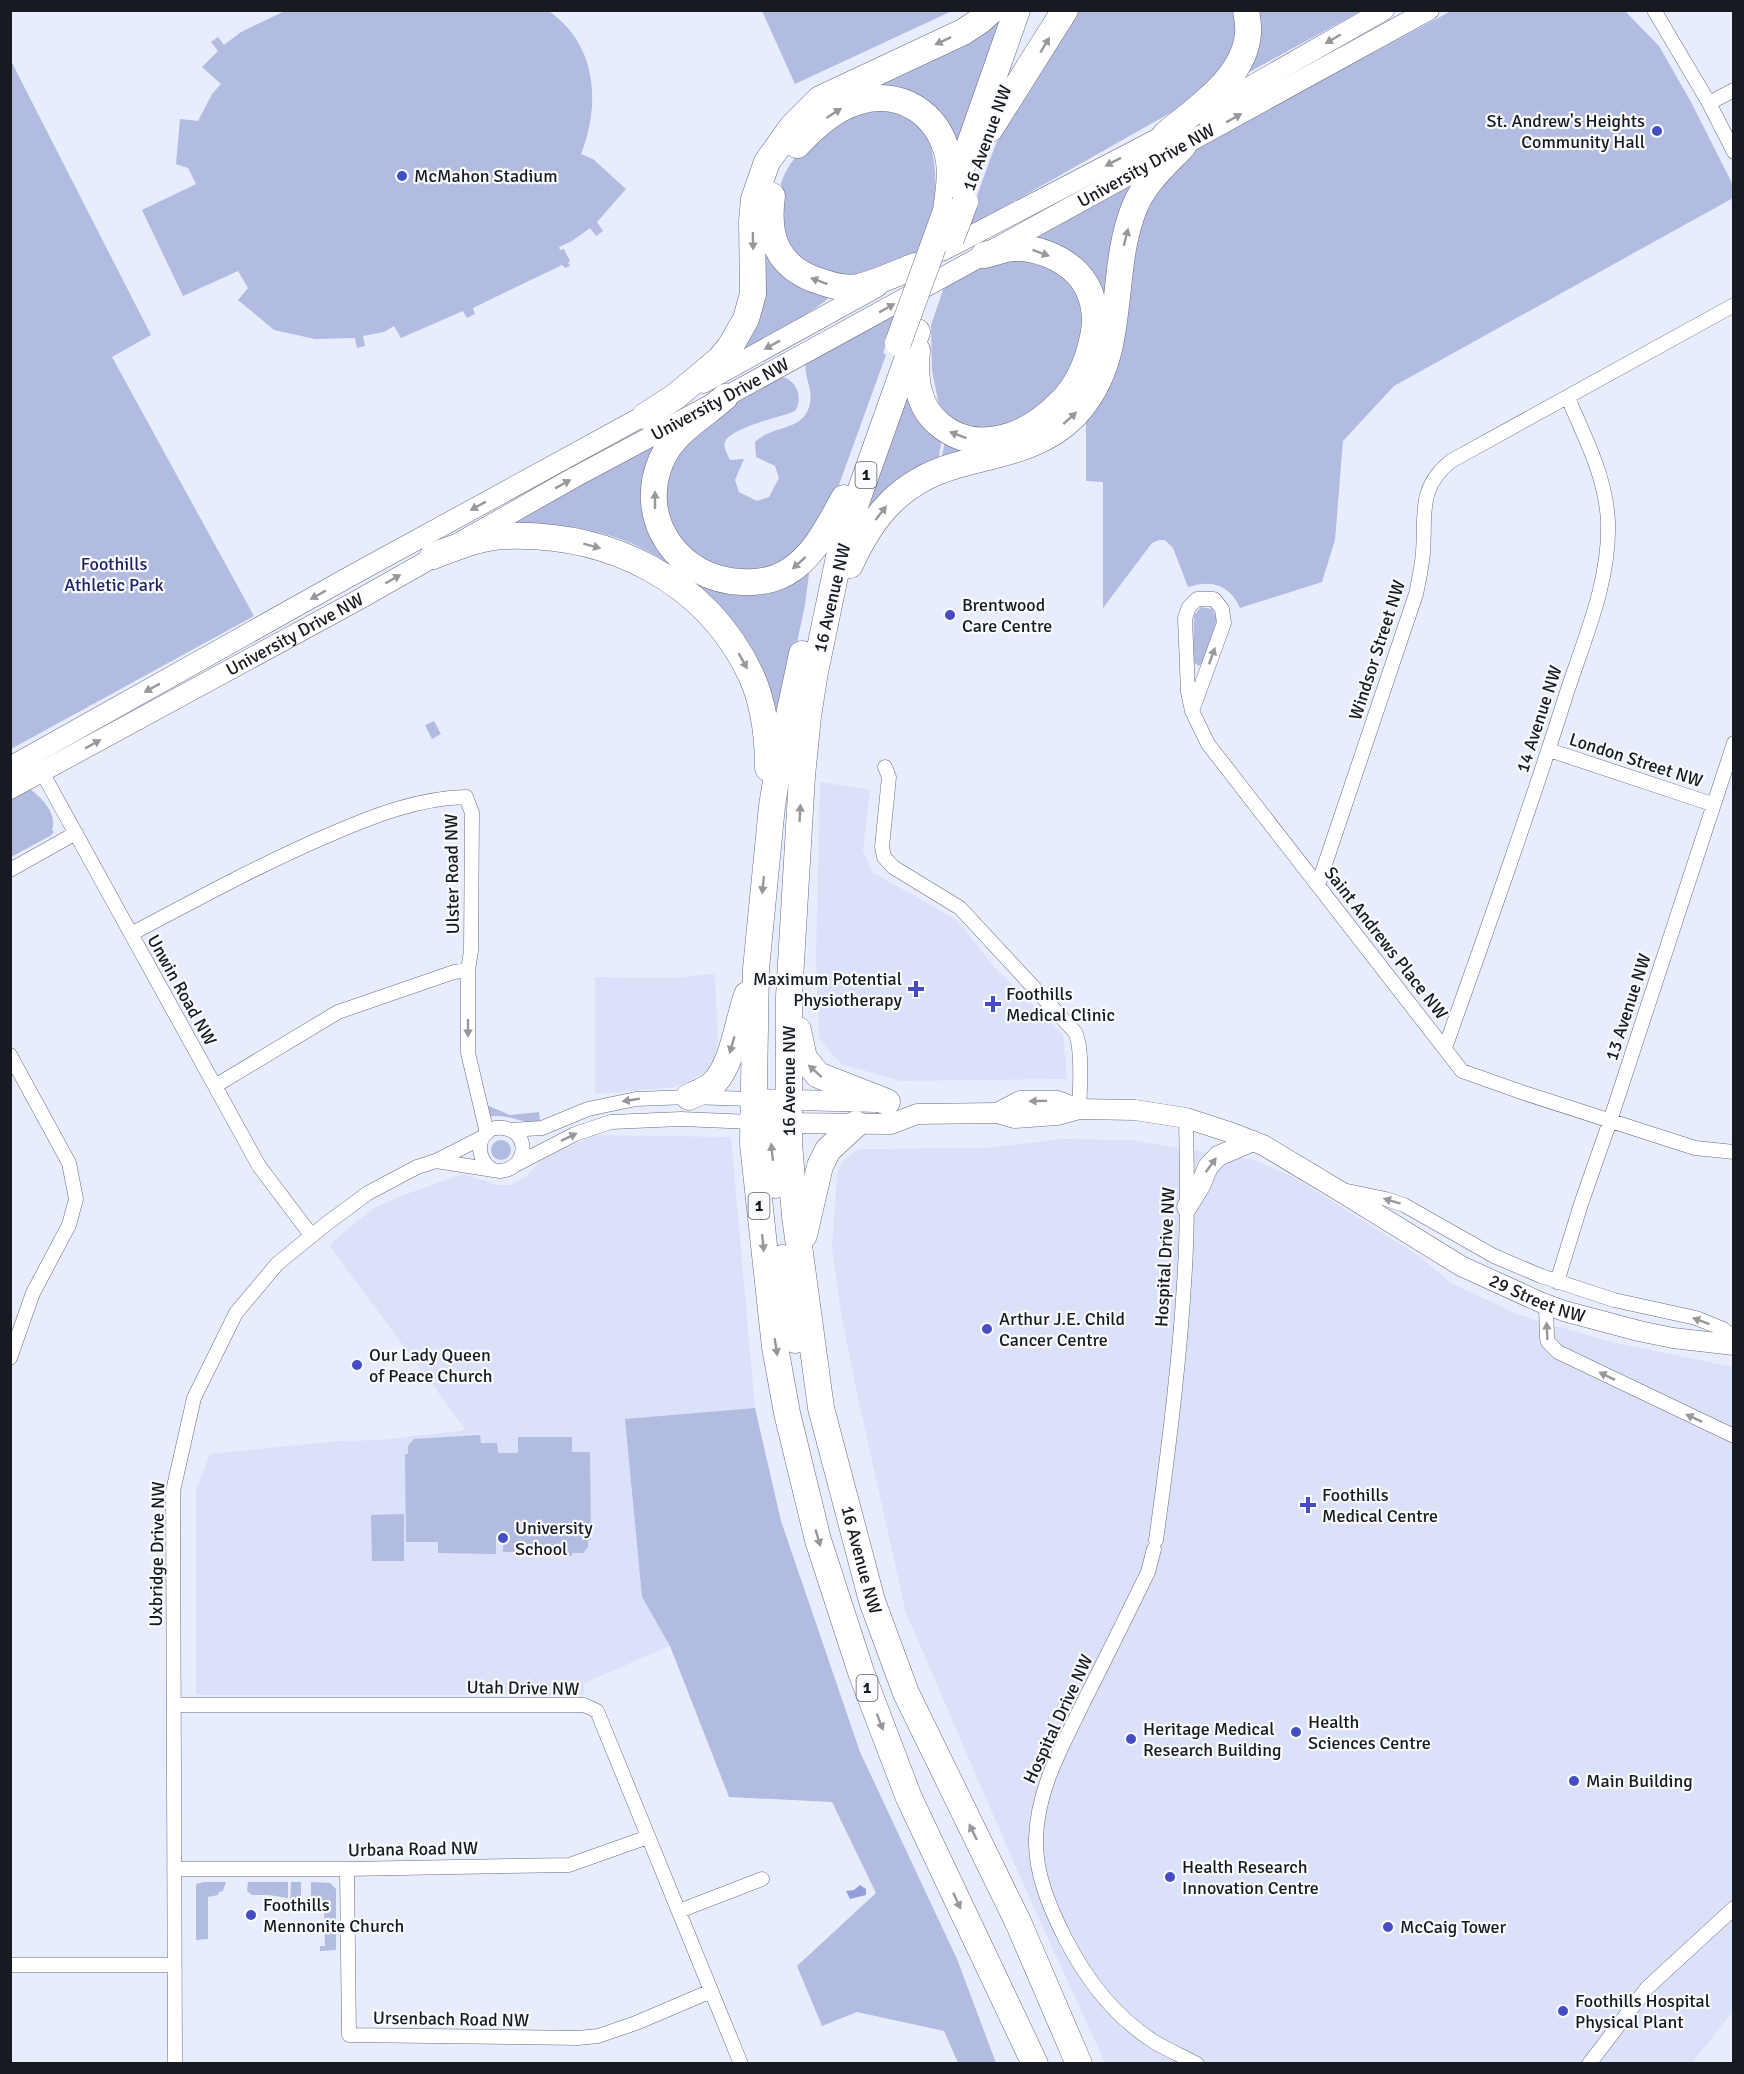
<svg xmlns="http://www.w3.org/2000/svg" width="1744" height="2074" font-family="Signika,sans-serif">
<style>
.built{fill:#dbe1f8}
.green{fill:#b2bbe0}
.water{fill:#939fdb}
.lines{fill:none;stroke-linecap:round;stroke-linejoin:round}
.street-casing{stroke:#676c7f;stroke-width:15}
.secondary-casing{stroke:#676c7f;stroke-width:21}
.highway-casing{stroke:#676c7f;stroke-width:27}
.street{stroke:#fff;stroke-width:14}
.secondary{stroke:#fff;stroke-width:20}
.highway{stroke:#fff;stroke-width:26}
.highway-bridge-casing{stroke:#676c7f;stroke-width:27;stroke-linecap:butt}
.highway-bridge{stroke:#fff;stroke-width:26}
.oneway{fill:#97989b}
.poi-dot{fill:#464dc2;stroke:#f9fbff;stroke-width:2}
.labels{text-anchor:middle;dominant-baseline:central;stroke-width:4.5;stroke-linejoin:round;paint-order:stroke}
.shield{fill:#f9fbff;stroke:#5c5e64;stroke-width:1.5}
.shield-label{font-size:16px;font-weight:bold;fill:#181a21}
.poi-label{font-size:18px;fill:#181a21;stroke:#f9fbff;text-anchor:start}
.street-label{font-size:18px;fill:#181a21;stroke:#f9fbff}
.park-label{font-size:18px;fill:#1e2165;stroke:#f9fbff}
</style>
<rect width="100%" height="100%" fill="#e8edfe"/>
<path class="built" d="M820,782L870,790L863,850L872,872L957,920L996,969L1063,1034L1067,1079L900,1081L841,1064L819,1039L816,956Z
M715,973L718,1041L715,1058L706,1072L677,1087L595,1094V977L676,978Z
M595,1135L731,1137L755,1408L625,1419L642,1597L670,1646L584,1683V1695H200L196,1694V1489L210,1454L339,1441L381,1440L466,1430L330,1247L333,1241L374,1208L398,1197L463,1174L497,1185H510L527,1176L543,1158Z
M1061,1139L1129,1140L1255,1160L1297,1179L1419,1256L1451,1283L1519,1315L1612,1342L1733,1367V2011L1692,2063H1105L1020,1877L906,1613L858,1398L842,1319L832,1248L837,1175L841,1164L855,1151L862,1149L984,1148Z"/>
<path class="green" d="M287,10H547C597,43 601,103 581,154L593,159L626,189L597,222L603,231L596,236L590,228L572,241L559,247L560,250L564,249L570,261L568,263L570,266L565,268L562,265L473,308L475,314L467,318L463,311L401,338L394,326L384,332L363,336L365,346L357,348L355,338L315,339L274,330L238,300L248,288L238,271L183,296L142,210L196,184L188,168L176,164L180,119L198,121L212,94L221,84L202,67L218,51L211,42L218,37L224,45L241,32Z
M762,11H952L795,84Z
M1001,11L1004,13L1001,35L955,165H952C950,138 938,116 914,102C823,52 710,209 794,277C805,286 819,289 831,295C818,312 755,341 733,354L748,325L758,288L760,272L758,223L763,185L774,159L785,141L819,108L958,40Z
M1070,11H1241L1236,54L1186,104L967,228L966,226L995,146L1047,50Z
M1253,11H1361L1244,75Z
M1451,11H1625L1659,46L1691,102L1733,185V198L1394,386L1343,441L1335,540L1322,582L1240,608C1230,585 1212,579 1188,587L1173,548L1165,540H1159L1152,543L1103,608V482L1086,481V418L1100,403L1109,382L1137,229L1145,203L1183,155Z
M11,61L151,335L112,357L254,616L11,749Z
M856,107L909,113L935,145L931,147C941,189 933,214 919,254L892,267L832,282L788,253C786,238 777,205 779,192C786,152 826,130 856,107Z
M1150,170L1128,202L1122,215C1118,239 1114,264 1111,288C1103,348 1098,407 1035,436C1006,450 973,454 943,464L941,462L945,440L949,439C1055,491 1179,279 1032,242V237L1037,233Z
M1014,255L1051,261L1087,303L1081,359L1039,413L977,437L940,410L932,371L931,325L944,287L969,271Z
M898,310L883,353L886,355L836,493L815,536L762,575L690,561L659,494L687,430L776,377C794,375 805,396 795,411C781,417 730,428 725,442C723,447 728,455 730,460L744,459L735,480L739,492L757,501L769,497L779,478L775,466L756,457L755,442C773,424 805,432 810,403C813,388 803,376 806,360Z
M909,375L942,438L938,462L869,510L871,496Z
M671,431L646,494L708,584L810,566L805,605L776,740L677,571C628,531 572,524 510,524Z
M1201,607L1212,609L1217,619L1203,662L1199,666L1193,662L1194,615Z
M434,721L441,734L432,739L425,725Z
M28,788C41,796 58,814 52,830L54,832L50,836L11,857L10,796Z
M489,1106L510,1115L539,1112L540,1120L537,1123C519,1122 505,1113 488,1117L486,1110Z
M491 1150a10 10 0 1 1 20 0a10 10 0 1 1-20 0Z
M755,1408L781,1521L860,1752L957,1959L996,2063H958L944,2031L857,2012L822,2026L797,1966L876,1893L832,1802L729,1797L670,1646L642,1597L625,1419Z
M480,1435L481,1443H497L498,1453H518V1437H572V1452H590L591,1540L588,1541V1547L583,1553H572V1556H518L517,1552H503V1541H496V1554L438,1553V1542H406L405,1454H408V1446L414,1439Z
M404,1514V1561H372L371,1515Z
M204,1882H226L223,1891L219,1892L218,1895L208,1897V1939L196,1940V1884Z
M248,1882H288V1898L269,1895H252L247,1891Z
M291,1882H301V1899L290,1906Z
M311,1882L330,1883L336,1889V1950L320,1951V1946H325L324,1905L311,1899Z"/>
<path class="water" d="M860,1885L866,1889V1895L850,1899L846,1891L854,1890Z"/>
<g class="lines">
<defs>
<path id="street" d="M1654,10L1709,103L1734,152
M1709,103L1734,90
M1192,711L1224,623L1222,609L1214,599H1197L1189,607L1185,618L1188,692L1192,711L1208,744L1462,1071L1524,1093L1695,1148L1734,1152
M1549,750L1712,804
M38,765L259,1166L311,1235
M885,767L889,777L882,847L884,857L893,867L960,908L1075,1032C1083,1048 1080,1090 1079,1109
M10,870L76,833
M1318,885L1416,594C1419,580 1422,566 1423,552C1426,515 1417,488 1451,461L1734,305
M131,934C197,899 261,864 329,835C373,816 418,798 466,797L472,813L471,951L468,970V1053L487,1133
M1445,1048C1487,930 1529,812 1567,692C1585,637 1610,581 1608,522C1606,477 1585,438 1568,398
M10,1055L69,1163L76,1199L69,1225L33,1293L10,1358
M215,1086L338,1012L454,972L468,970
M510,1130L542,1128L588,1109L636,1099L689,1097L752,1099
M436,1161L500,1171C528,1169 531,1131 503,1128C477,1125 472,1158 493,1170
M517,1164L575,1134L611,1122L681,1119L752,1122
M1347,1191L1386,1199L1404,1205L1494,1256L1541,1276L1614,1300L1696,1318L1723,1329L1734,1338
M1557,1282L1581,1204L1610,1121L1734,743
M1546,1305L1547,1338L1548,1342L1558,1352L1734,1436
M1156,1540C1168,1455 1179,1369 1184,1284C1188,1229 1187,1174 1186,1118
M1154,1549L1148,1572C1128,1613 1108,1654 1087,1695C1065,1741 1037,1787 1036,1839C1035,1874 1050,1908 1065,1938C1086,1979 1114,2016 1153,2041C1167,2050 1183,2056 1197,2064
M174,1705H584L597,1711L741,2064
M174,1869H347L569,1865L648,1837
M347,1869L349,2035L578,2038L598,2036L636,2023L711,1991
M679,1911L762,1879
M10,1965H174
M175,2064L173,1491L194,1398L236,1313L277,1264L326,1224L368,1193L417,1167L436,1161L483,1137
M1589,2064L1647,1988L1734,1908"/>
<g id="secondary">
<path d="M1202,114L1384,10"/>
<path d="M942,251L1176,129"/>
<path d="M703,383L877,287"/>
<path d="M10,767L347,578L656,409"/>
<path id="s1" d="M10,789L358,600L575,477L725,397L1429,10"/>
<path d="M752,1099L877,1102"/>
<path d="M997,1113L1020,1101H1058L1079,1109"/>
<path id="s2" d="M775,1123L891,1124L917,1114L997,1113L1014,1118L1057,1115L1079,1109L1135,1110L1186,1118L1232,1133L1263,1145L1338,1190L1461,1266L1540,1302L1564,1311L1639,1331L1673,1338L1734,1345"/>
<path d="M1187,1207L1200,1186L1208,1167L1218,1156L1253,1141"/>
</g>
<g id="highway">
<path d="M990,129L1065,10"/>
<path d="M1165,135C1196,108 1244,79 1248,34C1249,26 1247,18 1246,10"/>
<path d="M797,145C813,128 833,109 857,102C900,88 938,113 948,156C952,174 948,194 946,211"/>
<path d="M954,189L1017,10"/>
<path d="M772,196C766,239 778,269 822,282C833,286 846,289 858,287C874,284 899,272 915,266"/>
<path id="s3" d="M917,332L856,503L839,557L815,672L808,716L802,776L789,997V1143L795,1216L821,1408L872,1601L906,1693L1018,1922L1079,2064"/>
<path d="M917,350C916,363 915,377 919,391C922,404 929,416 940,425C978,456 1027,436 1058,405C1077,388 1088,361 1093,337C1098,315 1093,289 1077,273C1062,258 1037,247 1015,248C1005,248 994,253 984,255"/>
<path d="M725,397C703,417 673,432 661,461C636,520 679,580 742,582C758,583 772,581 786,573C814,557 829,525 844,498"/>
<path d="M645,416L676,396L720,359L730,347L746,319L753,294L752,221L754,199L767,162L792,127L820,99L963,32L981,20L992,10"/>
<path d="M433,556C457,547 482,536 507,536C610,533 706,580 751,675C764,704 768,737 768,768"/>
<path d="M850,565C872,516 900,482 954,466C995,454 1042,449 1074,416C1131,356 1106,276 1135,206C1145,182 1165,165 1183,146"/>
<path d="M802,654L779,762L772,806L756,969L753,1144L775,1347L787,1413L818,1540L861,1672L909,1798L1035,2064"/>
<path d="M798,1030L804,1058L818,1075L887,1102"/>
<path d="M689,1097C697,1093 707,1090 714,1083C733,1064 738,1020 747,995"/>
<path d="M754,1101L770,1122L775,1185"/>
<path d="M804,1235L820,1166L828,1150L856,1124"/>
<path d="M783,1258L787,1299L795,1340"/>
</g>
</defs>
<use href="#street" class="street-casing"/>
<use href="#secondary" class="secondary-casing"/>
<use href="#highway" class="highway-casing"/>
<use href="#street" class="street"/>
<use href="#secondary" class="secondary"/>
<use href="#highway" class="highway"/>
<defs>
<path id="highway-bridge" d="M951,239L965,202
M898,343L946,211"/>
</defs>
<use href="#highway-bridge" class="highway-bridge-casing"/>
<use href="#highway-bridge" class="highway-bridge"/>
</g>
<defs><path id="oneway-solid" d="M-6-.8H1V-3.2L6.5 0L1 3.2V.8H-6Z" transform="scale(1.5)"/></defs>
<g class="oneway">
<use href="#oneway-solid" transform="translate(1333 39) rotate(150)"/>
<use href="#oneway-solid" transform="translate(943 41) rotate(155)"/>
<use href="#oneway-solid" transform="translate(1045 45) rotate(-59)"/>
<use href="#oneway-solid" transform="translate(834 113) rotate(-33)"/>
<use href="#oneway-solid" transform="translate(1234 118) rotate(-29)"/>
<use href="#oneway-solid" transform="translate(1113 162) rotate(153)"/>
<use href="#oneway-solid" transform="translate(1126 237) rotate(-76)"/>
<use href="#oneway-solid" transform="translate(753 241) rotate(89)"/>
<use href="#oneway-solid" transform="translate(1041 253) rotate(20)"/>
<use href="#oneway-solid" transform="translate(819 281) rotate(-160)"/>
<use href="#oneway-solid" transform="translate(887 308) rotate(-29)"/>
<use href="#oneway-solid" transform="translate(772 345) rotate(151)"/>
<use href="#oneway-solid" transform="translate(1070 418) rotate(-42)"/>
<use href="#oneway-solid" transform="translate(958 435) rotate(-159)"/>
<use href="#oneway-solid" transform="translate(563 484) rotate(-29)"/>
<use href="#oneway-solid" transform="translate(655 500) rotate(-90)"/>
<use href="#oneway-solid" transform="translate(478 506) rotate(151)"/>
<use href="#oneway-solid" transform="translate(881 513) rotate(-52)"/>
<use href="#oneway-solid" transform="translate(592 546) rotate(15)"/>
<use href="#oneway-solid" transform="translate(799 563) rotate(138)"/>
<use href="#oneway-solid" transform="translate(393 579) rotate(-30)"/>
<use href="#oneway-solid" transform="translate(318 595) rotate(151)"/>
<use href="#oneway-solid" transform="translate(1212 656) rotate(-70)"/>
<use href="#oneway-solid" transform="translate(743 661) rotate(61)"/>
<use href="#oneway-solid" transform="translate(152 688) rotate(151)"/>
<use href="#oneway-solid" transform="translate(93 744) rotate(-29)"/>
<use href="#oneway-solid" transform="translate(800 813) rotate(-87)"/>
<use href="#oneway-solid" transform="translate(763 885) rotate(96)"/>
<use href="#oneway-solid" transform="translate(468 1028) rotate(90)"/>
<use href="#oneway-solid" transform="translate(732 1045) rotate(106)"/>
<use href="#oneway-solid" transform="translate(815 1071) rotate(-138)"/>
<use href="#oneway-solid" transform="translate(631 1100) rotate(171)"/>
<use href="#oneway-solid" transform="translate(1038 1101) rotate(179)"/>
<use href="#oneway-solid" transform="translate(569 1137) rotate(-26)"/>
<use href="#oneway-solid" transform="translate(772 1152) rotate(-96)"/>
<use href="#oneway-solid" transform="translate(1211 1165) rotate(-54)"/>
<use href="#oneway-solid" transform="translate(1392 1201) rotate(-163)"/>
<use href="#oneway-solid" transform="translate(763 1243) rotate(84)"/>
<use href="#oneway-solid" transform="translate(1701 1321) rotate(-159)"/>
<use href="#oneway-solid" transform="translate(1547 1331) rotate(-93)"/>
<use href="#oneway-solid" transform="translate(776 1347) rotate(81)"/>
<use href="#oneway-solid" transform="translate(1607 1376) rotate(-154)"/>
<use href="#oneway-solid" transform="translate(1694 1418) rotate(-155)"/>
<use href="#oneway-solid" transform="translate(818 1538) rotate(74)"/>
<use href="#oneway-solid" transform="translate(880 1722) rotate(69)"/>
<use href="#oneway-solid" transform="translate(973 1832) rotate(-116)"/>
<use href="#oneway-solid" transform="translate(957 1901) rotate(65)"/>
</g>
<g class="poi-dot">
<circle cx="1657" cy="131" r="6"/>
<circle cx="402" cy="176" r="6"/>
<circle cx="950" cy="615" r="6"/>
<path d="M913 980h6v6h6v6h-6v6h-6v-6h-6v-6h6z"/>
<path d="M990 995h6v6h6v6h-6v6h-6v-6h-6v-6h6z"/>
<circle cx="987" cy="1329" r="6"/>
<circle cx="357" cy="1365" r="6"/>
<path d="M1305 1496h6v6h6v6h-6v6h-6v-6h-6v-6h6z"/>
<circle cx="503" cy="1538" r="6"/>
<circle cx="1296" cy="1732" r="6"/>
<circle cx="1131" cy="1739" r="6"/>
<circle cx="1574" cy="1781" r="6"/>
<circle cx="1170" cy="1877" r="6"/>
<circle cx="251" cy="1915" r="6"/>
<circle cx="1388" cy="1927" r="6"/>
<circle cx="1563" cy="2011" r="6"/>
</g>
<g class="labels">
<g class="shield">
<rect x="855.5" y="462" width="21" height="26" rx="4.5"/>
<rect x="748.5" y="1193" width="21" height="26" rx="4.5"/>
<rect x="856.5" y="1675" width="21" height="26" rx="4.5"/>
</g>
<g class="shield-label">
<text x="866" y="475">1</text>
<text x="759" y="1206">1</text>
<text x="867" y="1688">1</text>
</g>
<g class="poi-label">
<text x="1645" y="121" text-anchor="end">St. Andrew's Heights<tspan x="1645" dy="21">Community Hall</tspan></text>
<text x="414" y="176">McMahon Stadium</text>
<text x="962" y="605">Brentwood<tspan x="962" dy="21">Care Centre</tspan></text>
<text x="902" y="979" text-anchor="end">Maximum Potential<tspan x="902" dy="21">Physiotherapy</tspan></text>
<text x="1006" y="994">Foothills<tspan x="1006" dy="21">Medical Clinic</tspan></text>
<text x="999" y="1319">Arthur J.E. Child<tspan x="999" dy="21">Cancer Centre</tspan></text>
<text x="369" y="1355">Our Lady Queen<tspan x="369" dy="21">of Peace Church</tspan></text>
<text x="1322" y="1495">Foothills<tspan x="1322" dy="21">Medical Centre</tspan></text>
<text x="515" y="1528">University<tspan x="515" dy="21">School</tspan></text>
<text x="1308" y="1722">Health<tspan x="1308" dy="21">Sciences Centre</tspan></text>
<text x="1143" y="1729">Heritage Medical<tspan x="1143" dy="21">Research Building</tspan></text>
<text x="1586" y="1781">Main Building</text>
<text x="1182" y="1867">Health Research<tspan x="1182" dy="21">Innovation Centre</tspan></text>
<text x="263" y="1905">Foothills<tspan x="263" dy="21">Mennonite Church</tspan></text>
<text x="1400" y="1927">McCaig Tower</text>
<text x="1575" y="2001">Foothills Hospital<tspan x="1575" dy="21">Physical Plant</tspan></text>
</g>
<g class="street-label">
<text transform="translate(987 138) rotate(-70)">16 Avenue NW</text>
<text stroke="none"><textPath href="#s1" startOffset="1296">University Drive NW</textPath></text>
<text stroke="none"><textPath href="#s1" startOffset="810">University Drive NW</textPath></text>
<text transform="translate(832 598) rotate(-77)">16 Avenue NW</text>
<text stroke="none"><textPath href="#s1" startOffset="324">University Drive NW</textPath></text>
<text transform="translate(1377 650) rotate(-72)">Windsor Street NW</text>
<text transform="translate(1539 719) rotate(-72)">14 Avenue NW</text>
<text transform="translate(1636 760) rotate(18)">London Street NW</text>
<text transform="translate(452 874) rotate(-91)">Ulster Road NW</text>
<text transform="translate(1386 943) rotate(52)">Saint Andrews Place NW</text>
<text transform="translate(182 990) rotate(61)">Unwin Road NW</text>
<text transform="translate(1628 1007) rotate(-72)">13 Avenue NW</text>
<text transform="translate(789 1081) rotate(-90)">16 Avenue NW</text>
<text transform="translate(1165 1257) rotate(-87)">Hospital Drive NW</text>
<text stroke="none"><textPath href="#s2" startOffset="812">29 Street NW</textPath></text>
<text transform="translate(157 1554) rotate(-89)">Uxbridge Drive NW</text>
<text stroke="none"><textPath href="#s3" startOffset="1252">16 Avenue NW</textPath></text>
<text transform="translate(523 1688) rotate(1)">Utah Drive NW</text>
<text transform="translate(1058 1719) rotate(-65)">Hospital Drive NW</text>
<text transform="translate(413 1849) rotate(-1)">Urbana Road NW</text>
<text transform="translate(451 2019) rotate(1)">Ursenbach Road NW</text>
</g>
<g class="park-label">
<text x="114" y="564">Foothills<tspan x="114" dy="21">Athletic Park</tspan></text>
</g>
</g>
<rect width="1744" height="2074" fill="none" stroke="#181a21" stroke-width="24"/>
</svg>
